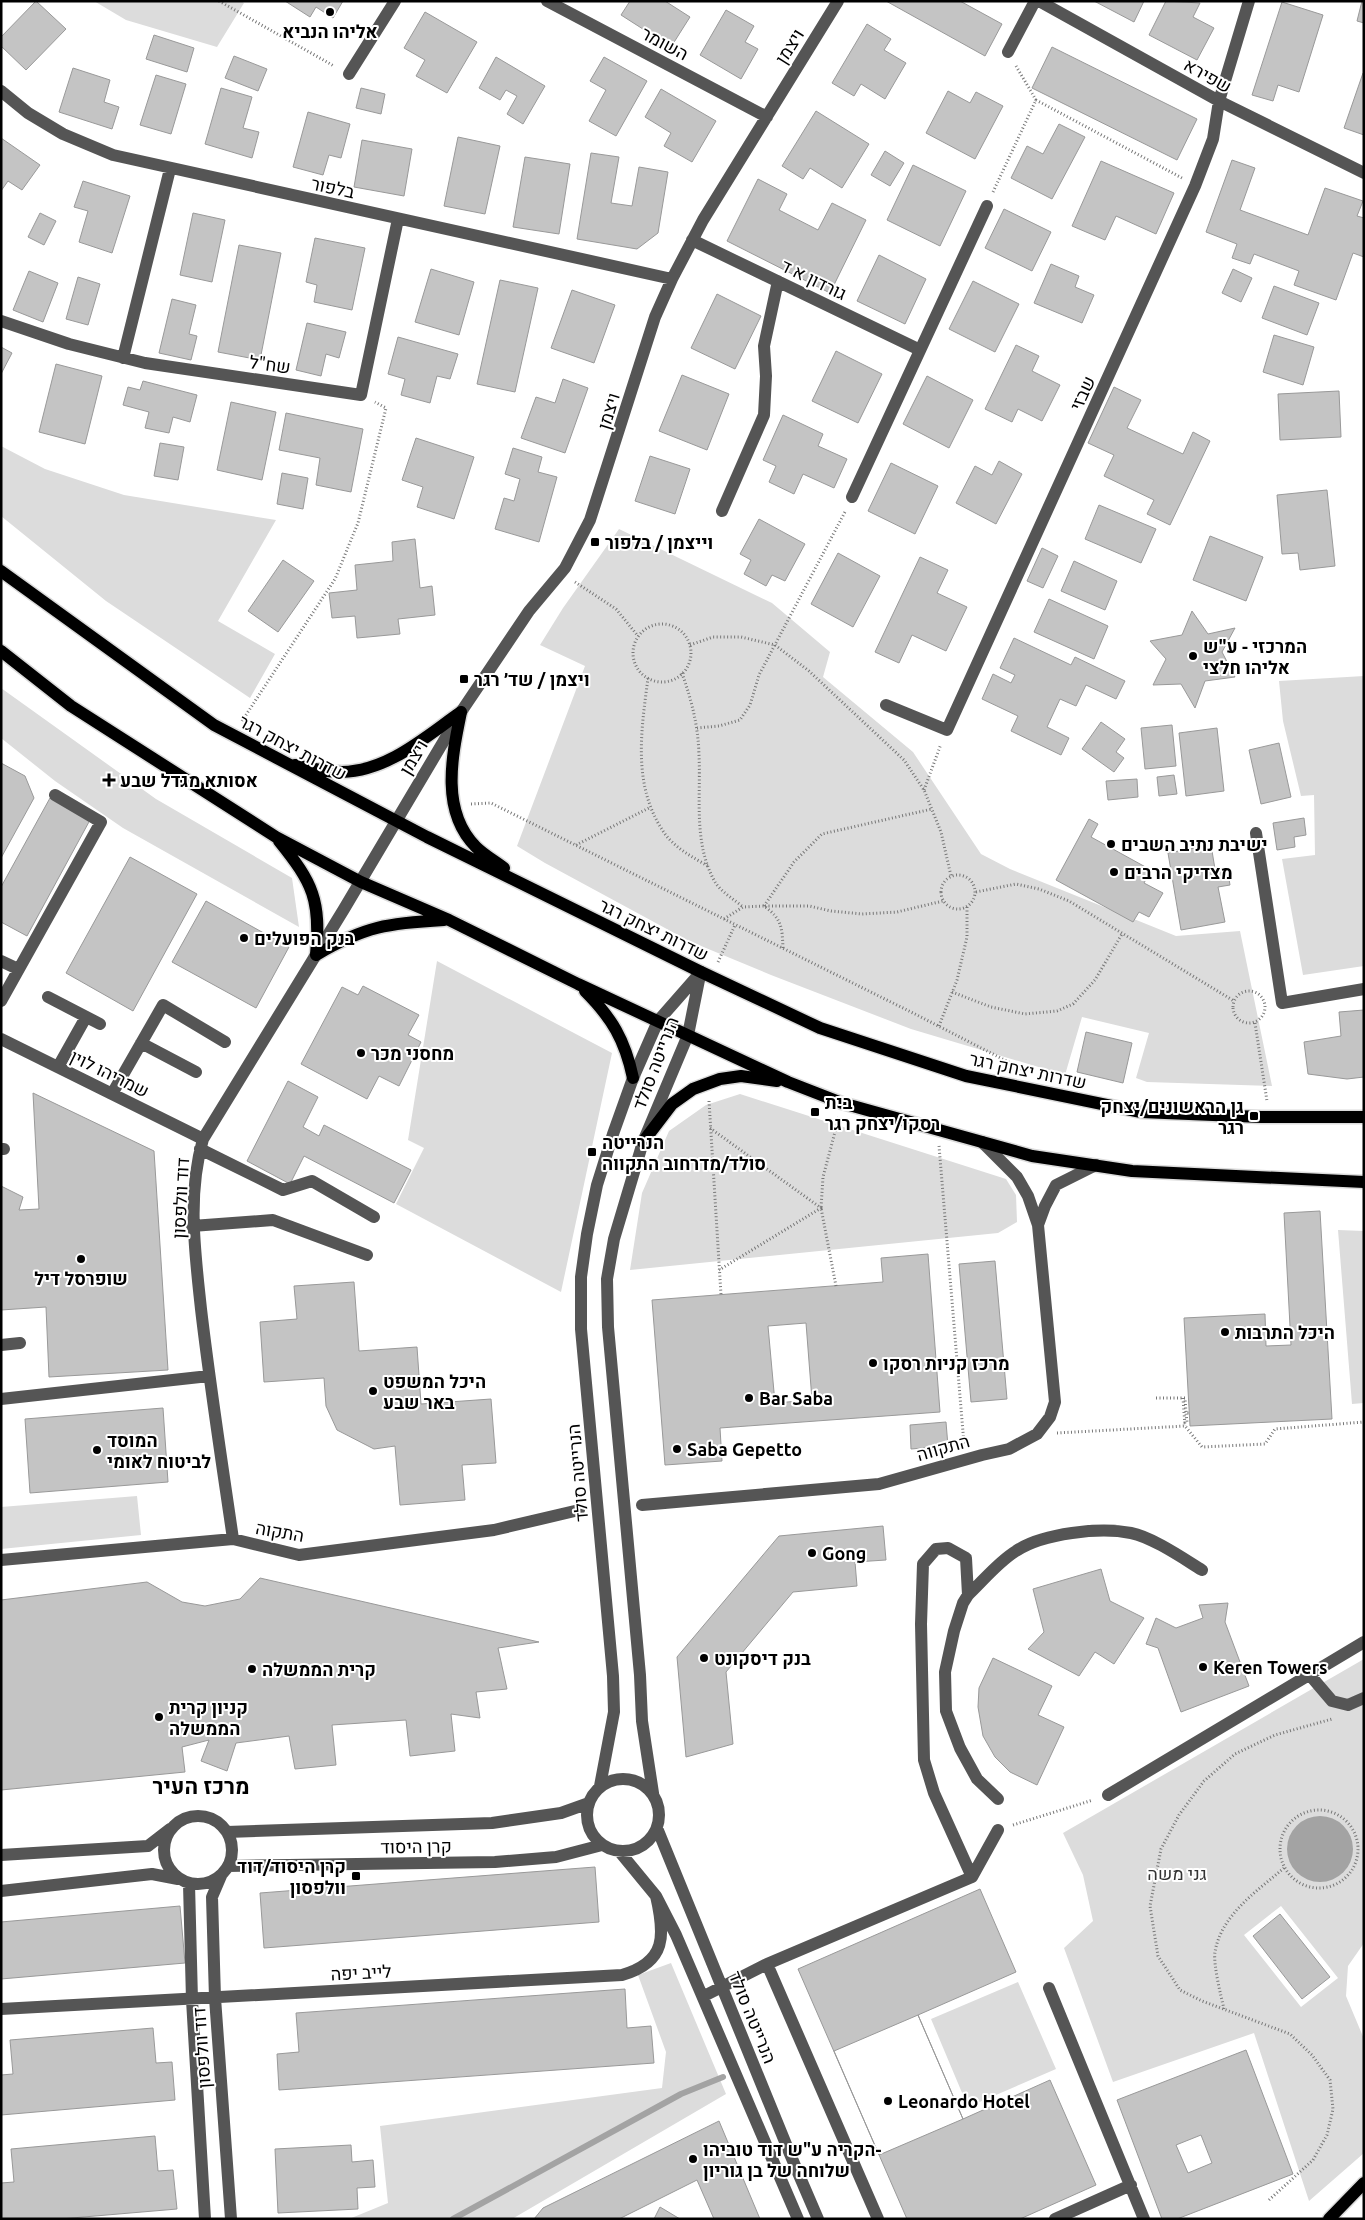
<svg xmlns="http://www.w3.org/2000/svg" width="1365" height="2220" font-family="Ubuntu,Heebo,sans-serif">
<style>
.green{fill:#dcdcdc;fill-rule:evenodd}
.water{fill:#a3a3a3}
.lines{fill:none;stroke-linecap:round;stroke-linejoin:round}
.stream{stroke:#a3a3a3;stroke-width:6}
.building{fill:#c4c4c4;stroke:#999;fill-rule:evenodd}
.major-casing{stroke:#dbdbdb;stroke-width:15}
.path{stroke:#777;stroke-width:3;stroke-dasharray:1 2.5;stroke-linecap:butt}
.minor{stroke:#555;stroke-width:12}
.major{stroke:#000;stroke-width:12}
.poi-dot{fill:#000;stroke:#fff;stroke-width:2}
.labels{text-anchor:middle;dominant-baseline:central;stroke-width:4;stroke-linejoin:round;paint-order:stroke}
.poi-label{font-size:18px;font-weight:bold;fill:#000;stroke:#fff;text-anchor:start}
.street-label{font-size:18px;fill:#000;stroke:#fff}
.park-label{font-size:18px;fill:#333;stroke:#fff}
.district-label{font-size:22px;font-weight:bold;fill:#000;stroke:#fff}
</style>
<rect width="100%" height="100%" fill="#fff"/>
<path class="green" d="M94,1H241L244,3L217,47L126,20Z
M1,446L45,469L124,495L276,520L218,621L275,654L250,698L106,601L1,516Z
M619,529L772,603L830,652L823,677L913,752L981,854L1010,869L1176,936L1240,931L1272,1086L1147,1082L1136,1078L1149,1033L1082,1017L1065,1075L911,1029L771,975L689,941L545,863L517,846L585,666L540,645L563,608Z
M1364,676V966L1303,975L1282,859L1315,855L1314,795L1301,796L1283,721L1279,681Z
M1,688L156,799L292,878L299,927L123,828L55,781L1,738Z
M437,961L612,1053L561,1292L396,1204L424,1148L408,1140Z
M740,1094L1006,1179L1016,1195L1017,1222L998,1233L630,1270L642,1193L669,1131L706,1105Z
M1338,1230L1364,1231V1403L1352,1404Z
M137,1496L141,1535L1,1549V1507Z
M1364,1659V1943L1348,1966L1346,1996L1364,2039V2153L1309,2201L1254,2033L1113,2082L1064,1948L1093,1921L1083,1875L1063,1833ZM1281,1906L1338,1978L1301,2007L1244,1935Z
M671,1963L726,2094L512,2219H349L388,2203L380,2126L662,2088L666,2052L638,1975Z
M1018,1982L1056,2069L968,2107L931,2019Z"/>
<path class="water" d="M1287 1849a33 33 0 1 1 66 0a33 33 0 1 1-66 0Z"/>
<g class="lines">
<path class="stream" d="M453,2219L681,2094L723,2077"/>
</g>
<path class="building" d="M36,1L66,29L26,70L1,46V37Z
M285,1H343L333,18L316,7L310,17Z
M630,1H665L690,17L671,47L621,15Z
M886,1H960L1002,24L985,56Z
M1094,1H1144L1134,22Z
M1166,1L1200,3L1193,17L1214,28L1197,60L1149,35Z
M1362,1H1364V23L1357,21Z
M1282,2L1323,15L1299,92L1278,85L1273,101L1252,95Z
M726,10L754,26L745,42L758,49L741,79L700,55Z
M425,12L477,42L447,93L416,76L425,60L404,48Z
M867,24L891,39L884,50L906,63L885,99L861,84L854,96L832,83Z
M154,35L194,48L187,72L146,59Z
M1052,47L1197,119L1177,160L1032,88Z
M234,56L267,69L258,91L225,78Z
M496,57L545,86L523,124L507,114L517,96L506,90L500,100L479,88Z
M604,57L647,81L616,136L589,121L606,90L590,81Z
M73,68L110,80L104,102L119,107L112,129L59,112Z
M1363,73H1364V135L1344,128Z
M156,75L186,84L171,134L140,125Z
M221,88L252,97L243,128L259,132L252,158L205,144Z
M361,88L385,94L381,114L356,108Z
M661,89L716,121L692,162L664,146L671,133L645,117Z
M948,91L970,103L976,92L1003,106L975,159L926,133Z
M816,111L869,144L842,188L810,168L803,179L782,166Z
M308,112L350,124L341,158L329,155L323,175L293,167Z
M1059,124L1085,137L1052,199L1011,178L1027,146L1043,154Z
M458,137L500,146L485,214L444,206Z
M1,138L40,165L22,190L8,181L1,191Z
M362,140L412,149L404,196L354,187Z
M885,151L904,163L890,186L871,175Z
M591,153L619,157L611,203L632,206L639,167L668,172L658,233L637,249L577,239Z
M525,157L570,164L559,234L513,227Z
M1232,160L1255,168L1240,210L1308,235L1325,188L1363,201L1357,216L1364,218V257L1353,253L1336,300L1294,285L1299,271L1254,254L1250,264L1232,258L1237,244L1206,232Z
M1101,161L1174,193L1156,234L1116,216L1105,240L1072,226Z
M913,165L966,191L940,246L887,220Z
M758,179L787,194L779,210L818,230L832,203L866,220L830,293L727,241Z
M83,181L130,196L112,253L79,242L88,211L74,207Z
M1004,209L1051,232L1032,271L985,248Z
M40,213L56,221L44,245L28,237Z
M193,213L225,220L212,282L180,275Z
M315,238L365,248L352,310L314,302L317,285L306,282Z
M239,245L281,253L260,360L218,352Z
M879,255L926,279L905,324L857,301Z
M1051,264L1079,276L1075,287L1094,295L1082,323L1034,303Z
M431,269L474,282L459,335L415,322Z
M1233,269L1252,278L1241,302L1222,293Z
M29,271L58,283L43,322L13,310Z
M78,277L100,284L88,325L66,319Z
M500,280L538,288L515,392L477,384Z
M973,281L1019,304L995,352L949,329Z
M1274,286L1319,303L1307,335L1262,318Z
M572,290L615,305L594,363L551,348Z
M717,294L761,316L735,369L691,348Z
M172,299L196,305L189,334L197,336L191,360L159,353Z
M307,323L346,332L339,358L326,354L321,376L296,370Z
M1274,335L1314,347L1303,385L1263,372Z
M398,337L458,354L450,379L437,376L430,403L401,395L405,379L388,374Z
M1016,345L1039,356L1032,371L1060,385L1042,421L1018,409L1012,422L985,409Z
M1,347L12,353L1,374Z
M836,351L882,374L858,423L812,401Z
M56,364L102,376L85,444L39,432Z
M682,375L729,394L707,450L659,431Z
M927,376L973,400L949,448L903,424Z
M563,379L588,388L565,453L521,438L536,397L555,403Z
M143,381L197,395L190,422L173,417L169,433L145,428L149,412L123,405L128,387L140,390Z
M1114,387L1141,400L1127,428L1183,454L1193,432L1210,441L1170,525L1147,514L1154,500L1104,476L1114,455L1088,443Z
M1339,391L1341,437L1280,440L1278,394Z
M231,402L276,412L262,480L217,470Z
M286,413L363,429L351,492L316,485L320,458L279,450Z
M783,415L823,434L818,446L847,459L834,488L803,474L794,494L769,482L776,466L763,460Z
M416,438L474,457L454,519L417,507L423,487L402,480Z
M160,443L184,447L178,480L154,476Z
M513,448L542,457L538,472L557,477L539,542L495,529L504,498L514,501L520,479L505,474Z
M650,456L690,469L675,514L635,501Z
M999,461L1022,474L996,524L956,503L975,466L992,475Z
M891,463L938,486L915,534L868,511Z
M282,473L308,478L303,509L277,504Z
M1327,490L1335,566L1300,570L1298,553L1282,554L1277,495Z
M1099,505L1156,529L1141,563L1085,539Z
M759,519L805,544L785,581L772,575L766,586L744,574L751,560L740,554Z
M1210,536L1263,557L1246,601L1193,580Z
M415,539L420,588L432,586L435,615L398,619L400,634L357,638L355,616L332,618L329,593L357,590L355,565L393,561L392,542Z
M1042,548L1058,556L1043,588L1027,581Z
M838,553L880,576L853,627L811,604Z
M920,557L948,570L937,593L967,607L946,651L912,635L899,663L875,652Z
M283,560L314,581L278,632L248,611Z
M1074,561L1117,581L1105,610L1061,591Z
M1049,599L1108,626L1094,659L1034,632Z
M1192,611L1208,634L1235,628L1222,652L1235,677L1205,681L1195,708L1181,684L1153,685L1166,659L1150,641L1182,635Z
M1014,638L1071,665L1075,657L1125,681L1116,699L1086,685L1076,706L1060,699L1047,727L1069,738L1061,755L1011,731L1018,716L982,699L993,674L1011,683L1015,675L1000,668Z
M1101,722L1125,739L1116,752L1124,758L1114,772L1082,749Z
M1172,725L1176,766L1145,769L1141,728Z
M1217,728L1224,791L1186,796L1179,733Z
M1279,743L1291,797L1261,804L1249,750Z
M1,763L25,776L34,798L1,858Z
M1174,775L1177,794L1159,796L1157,777Z
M1137,779L1138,797L1108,800L1106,781Z
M50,798L90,820L27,936L1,922V887Z
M1304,818L1306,835L1294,837L1295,847L1277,850L1273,823Z
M1089,819L1098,824L1091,837L1151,870L1144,883L1163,893L1149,917L1139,912L1133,922L1056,880Z
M1211,845L1215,869L1227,867L1230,885L1218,887L1225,922L1181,930L1168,853Z
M130,857L197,894L133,1011L66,973Z
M206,901L289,947L256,1008L172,962Z
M363,986L419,1015L408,1035L421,1042L399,1086L379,1076L367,1099L301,1064L342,987L358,995Z
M1364,1010V1077L1347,1079L1308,1074L1304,1042L1341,1036L1339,1012Z
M1086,1032L1132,1043L1123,1083L1077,1072Z
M288,1081L318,1097L303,1127L319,1136L324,1125L411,1170L394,1203L304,1156L290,1184L247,1161Z
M33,1093L154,1151L168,1370L49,1377L46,1307L1,1310V1186L23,1197L19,1210L39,1209Z
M1320,1211L1332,1419L1190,1426L1184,1318L1265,1314L1266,1346L1291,1345L1284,1213Z
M928,1254L940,1412L720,1428L722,1461L665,1465L652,1300L883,1282L881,1258ZM806,1323L812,1400L775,1403L768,1326Z
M995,1261L1007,1399L971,1402L959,1264Z
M354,1282L359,1351L417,1347L421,1404L491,1399L496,1463L462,1465L465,1500L400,1505L395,1446L374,1449L337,1430L326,1406L324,1378L264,1382L260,1322L297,1319L294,1286Z
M163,1408L168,1482L30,1493L25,1419Z
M946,1422L948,1446L911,1449L910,1425Z
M883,1526L886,1560L855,1562L857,1586L793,1592L726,1672L733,1744L686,1757L677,1657L779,1536Z
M1101,1569L1110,1601L1144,1618L1114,1664L1095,1652L1079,1676L1028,1649L1044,1632L1033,1589Z
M260,1578L539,1642L498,1648L507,1689L476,1692L480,1718L451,1714L455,1751L410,1756L406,1720L332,1725L336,1765L295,1769L289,1736L236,1743L227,1771L201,1761L209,1740L182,1747L185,1772L1,1790V1600L147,1582L182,1602L205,1606L240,1599Z
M1228,1603L1225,1622L1249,1686L1181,1712L1158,1648L1146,1644L1156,1618L1176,1628L1203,1618L1199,1605Z
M993,1658L1052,1686L1038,1715L1064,1727L1037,1785L1010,1772L995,1757L983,1736L978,1707L979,1688Z
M595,1867L599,1922L264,1948L260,1893Z
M980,1889L1016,1972L918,2015L963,2119L1050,2080L1096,2185L1020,2219H907L798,1969Z
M180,1906L185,1963L1,1979V1922Z
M1280,1914L1330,1977L1302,1999L1253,1936Z
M625,1989L627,2028L651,2026L654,2063L279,2090L277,2054L299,2052L296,2013Z
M918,2015L963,2119L879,2155L834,2051Z
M153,2028L156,2063L172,2062L175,2100L1,2115V2075L13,2074L10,2040Z
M1246,2050L1293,2174L1177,2219H1162L1117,2100ZM1201,2135L1212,2163L1188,2173L1176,2145Z
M719,2121L760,2219H714L697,2180L619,2219H534L543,2208Z
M155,2136L158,2171L173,2170L177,2209L60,2219H1V2183L14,2182L11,2149Z
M351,2145L352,2162L373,2160L375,2187L357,2188L358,2209L278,2213L275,2149Z
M660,2207L680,2219H654Z"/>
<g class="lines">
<defs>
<path id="major" d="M1,571L214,725L427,837L701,972L820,1028L966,1076L1141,1112L1261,1117H1364
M1,651L71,706L276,837L361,882L449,920L578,984L788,1082L842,1103L1032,1156L1132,1171L1364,1182
M461,712C452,756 440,811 476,847C484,855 495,861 504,868
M295,765C310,768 326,772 342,772C388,771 425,737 461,712
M279,841C313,883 321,900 316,955
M316,955C365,926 389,923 444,920
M585,991C612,1018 625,1040 633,1078
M643,1142L672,1104L693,1089L720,1079L741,1076L777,1081
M1329,2219L1364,2183"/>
</defs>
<use href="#major" class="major-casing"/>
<path class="path" d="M219,1L334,66
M1016,66L1036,100
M993,192L1036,100L1182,178
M575,582L616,609L638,636
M633 653a29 29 0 1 1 58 0a29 29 0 1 1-58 0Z
M690,645L713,637H741L775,645L809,671L904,760L924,790L941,832L951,876
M682,673C692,702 698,725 699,755C701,798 693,843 715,882C721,892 735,900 743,907
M648,678C641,732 632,787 665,834C675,848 694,858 708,866
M242,721L335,579L358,523L386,408L375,402
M697,728L719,726L740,720L750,705L759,675L846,510
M924,790L941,744
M471,804L491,803L915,1014L1022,1069
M576,845L651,807
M941 892a17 17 0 1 1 34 0a17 17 0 1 1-34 0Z
M976,892L1016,884L1039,889L1069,901L1234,1001
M764,906L794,862L822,834L932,809
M765,906H809L831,911L862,914L897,912L943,901
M724,919L743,907L764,906C782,919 782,927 783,948
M718,962L735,925
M1233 1007a16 16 0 1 1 32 0a16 16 0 1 1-32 0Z
M952,992L991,1007L1025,1014L1057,1011L1073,1004L1095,980L1122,934
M1255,1023L1267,1101
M939,1026L957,980L967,937V907
M709,1101L721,1295
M710,1128L821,1208L719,1270
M939,1146L964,1444
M836,1286L821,1208L823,1177L839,1117
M1156,1398H1185L1186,1413H1189
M1183,1398L1185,1426
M1184,1423L1187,1422L1186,1413
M1057,1433L1185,1426L1202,1447L1265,1444L1275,1429L1364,1422
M1280 1849a39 39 0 1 1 78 0a39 39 0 1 1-78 0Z
M1013,1825L1093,1800
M1224,2009C1221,1996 1213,1964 1215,1952C1221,1915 1257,1891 1284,1868
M1269,2200L1313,2160L1327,2135L1333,2109L1330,2080L1312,2055L1290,2034L1202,2001L1180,1990L1158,1956L1150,1906L1161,1849L1179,1815L1204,1781L1235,1754L1275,1735L1332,1719"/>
<path class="minor" d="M547,1L767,117
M1039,1L1219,101L1364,173
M1008,52L1035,1
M349,74L395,1
M1,91L28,113L63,134L113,155L672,279
M692,240L920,350
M1,321L69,344L145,363L361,395L398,219
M123,358L170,169
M852,497L987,206
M722,511L764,415L766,376L764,346L778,281
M886,705L947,730L1195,186L1213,139L1219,101L1249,1
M1256,833L1282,1003L1364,989
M1,961L18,969
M48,997L100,1024
M1,1001L101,822L55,795
M1,1039L203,1139
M141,1043L196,1072
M58,1067L86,1017
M112,1094L163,1005L225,1042
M1,1149H4
M200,1149L283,1190L312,1181L374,1217
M1038,1225L1045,1206L1056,1185L1096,1165
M192,1226L273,1220L367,1255
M1,1345L20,1343
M1,1399L209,1376
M642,1505L879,1484L982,1455L1009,1449L1037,1434L1050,1417L1055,1402L1038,1225L1028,1196L1017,1177L982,1142
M233,1539C222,1463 210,1386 201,1309C195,1252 187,1196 203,1139L344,909L461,712L529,611L565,568L590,520L655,317L672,279L703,220L838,1
M1,1560L233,1539L299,1555L494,1530L579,1510
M968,1595L966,1558L948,1548L936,1549L923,1564L921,1624L924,1760L934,1793L972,1877
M1309,1674L1332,1701L1348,1705L1364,1698
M587 1815a36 36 0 1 1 72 0a36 36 0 1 1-72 0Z
M600,1786L614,1712L613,1676L581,1329V1277L587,1234L597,1185L613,1134L633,1078L658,1021L701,972
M653,1793L642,1721L640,1675L608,1327L607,1279L614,1239L643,1142L688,1035L700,975
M1108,1795L1364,1642
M998,1799L977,1779L960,1748L946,1711L945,1672L954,1631L963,1603L968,1595C983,1581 998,1562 1016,1551C1043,1533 1100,1527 1131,1533C1152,1537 1184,1559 1202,1570
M164 1850a34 34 0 1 1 68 0a34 34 0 1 1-68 0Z
M657,1828L790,2154L818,2219
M227,1832L492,1823L561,1813L589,1803
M619,1851L656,1896L676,1935L798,2219
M1,1855L148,1846L170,1829
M228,1866L495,1862L556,1857L602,1845
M221,1876L212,1897L215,1998L231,2219
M189,1884L192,2000L205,2219
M1,1891L152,1874L178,1879
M767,1964L878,2219
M1049,1988L1144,2219
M704,1996L767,1964L972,1877L998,1830
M1,2009L622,1975C667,1962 665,1935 656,1896
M1055,2219L1131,2185"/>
<use href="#major" class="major"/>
</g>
<g class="poi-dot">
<circle cx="330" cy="12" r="5"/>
<rect x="590" y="537" width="10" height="10" rx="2.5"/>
<circle cx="1193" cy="656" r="5"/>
<rect x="459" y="674" width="10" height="10" rx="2.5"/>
<path d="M106.5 772.5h5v5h5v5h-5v5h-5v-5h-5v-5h5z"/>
<circle cx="1111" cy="844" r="5"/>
<circle cx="1114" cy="872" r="5"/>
<circle cx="244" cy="938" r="5"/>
<circle cx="361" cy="1053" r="5"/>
<rect x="810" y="1107" width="10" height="10" rx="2.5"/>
<rect x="1249" y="1111" width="10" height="10" rx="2.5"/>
<rect x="587" y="1147" width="10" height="10" rx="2.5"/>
<circle cx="81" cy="1259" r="5"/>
<circle cx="1225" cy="1332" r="5"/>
<circle cx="873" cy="1363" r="5"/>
<circle cx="373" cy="1391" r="5"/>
<circle cx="749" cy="1398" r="5"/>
<circle cx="677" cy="1449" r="5"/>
<circle cx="97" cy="1450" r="5"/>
<circle cx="812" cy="1553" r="5"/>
<circle cx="704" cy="1658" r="5"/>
<circle cx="1203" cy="1667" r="5"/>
<circle cx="252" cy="1669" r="5"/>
<circle cx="159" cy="1717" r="5"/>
<rect x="351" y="1871" width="10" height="10" rx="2.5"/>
<circle cx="888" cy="2101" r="5"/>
<circle cx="693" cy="2159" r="5"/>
</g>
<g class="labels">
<g class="poi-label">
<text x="330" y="31" text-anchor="middle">אליהו הנביא</text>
<text x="605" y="542">וייצמן / בלפור</text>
<text x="1203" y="646">המרכזי - ע"ש<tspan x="1203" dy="21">אליהו חלצי</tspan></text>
<text x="474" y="679">ויצמן / שד׳ רגר</text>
<text x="120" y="780">אסותא מגדל שבע</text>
<text x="1121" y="844">ישיבת נתיב השבים</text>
<text x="1124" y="872">מצדיקי הרבים</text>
<text x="254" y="938">בנק הפועלים</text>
<text x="371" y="1053">מחסני מכר</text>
<text x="825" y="1102">בית<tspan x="825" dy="21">רסקו/יצחק רגר</tspan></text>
<text x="1244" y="1106" text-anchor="end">גן הראשונים/יצחק<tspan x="1244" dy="21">רגר</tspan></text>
<text x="602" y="1142">הנרייטה<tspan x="602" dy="21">סולד/מדרחוב התקווה</tspan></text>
<text x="81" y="1278" text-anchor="middle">שופרסל דיל</text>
<text x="1235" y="1332">היכל התרבות</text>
<text x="883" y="1363">מרכז קניות רסקו</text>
<text x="383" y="1381">היכל המשפט<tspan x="383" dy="21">באר שבע</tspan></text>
<text x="759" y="1398">Bar Saba</text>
<text x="107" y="1440">המוסד<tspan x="107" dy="21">לביטוח לאומי</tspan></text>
<text x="687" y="1449">Saba Gepetto</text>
<text x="822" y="1553">Gong</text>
<text x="714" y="1658">בנק דיסקונט</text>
<text x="1213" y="1667">Keren Towers</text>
<text x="262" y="1669">קרית הממשלה</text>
<text x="169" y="1707">קניון קרית<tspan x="169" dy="21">הממשלה</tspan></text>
<text x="346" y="1866" text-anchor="end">קרן היסוד/דוד<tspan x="346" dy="21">וולפסון</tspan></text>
<text x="898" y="2101">Leonardo Hotel</text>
<text x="703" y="2149">הקריה ע"ש דוד טוביהו-<tspan x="703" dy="21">שלוחה של בן גוריון</tspan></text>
</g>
<g class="street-label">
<text transform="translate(665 43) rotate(28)">השומר</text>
<text transform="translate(789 46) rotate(-58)">ויצמן</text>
<text transform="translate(1208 75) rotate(29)">שפירא</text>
<text transform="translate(333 187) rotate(12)">בלפור</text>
<text transform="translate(814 279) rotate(26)">גורדון א ד</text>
<text transform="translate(270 364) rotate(8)">שח"ל</text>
<text transform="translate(1082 393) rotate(-65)">שבזי</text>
<text transform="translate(608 411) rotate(-73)">ויצמן</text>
<text transform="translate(293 747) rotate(28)">שדרות יצחק רגר</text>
<text transform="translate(413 757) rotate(-59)">ויצמן</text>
<text transform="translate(654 929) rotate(26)">שדרות יצחק רגר</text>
<text transform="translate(655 1063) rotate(-69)">הנרייטה סולד</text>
<text transform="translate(1028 1070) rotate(12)">שדרות יצחק רגר</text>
<text transform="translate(110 1073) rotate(26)">שמריהו לוין</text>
<text transform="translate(180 1198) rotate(-87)">דוד וולפסון</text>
<text transform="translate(943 1447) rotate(-16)">התקווה</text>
<text transform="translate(577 1473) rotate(-95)">הנרייטה סולד</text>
<text transform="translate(280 1531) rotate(10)">התקוה</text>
<text transform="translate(416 1846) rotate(-1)">קרן היסוד</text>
<text transform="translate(361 1972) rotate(-3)">לייב יפה</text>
<text transform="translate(753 2017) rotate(68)">הנרייטה סולד</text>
<text transform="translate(201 2048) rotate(-94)">דוד וולפסון</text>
</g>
<g class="park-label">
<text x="1177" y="1873">גני משה</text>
</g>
<g class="district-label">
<text x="201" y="1785">מרכז העיר</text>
</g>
</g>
<rect width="1365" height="2220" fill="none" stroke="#000000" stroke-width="5"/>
</svg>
